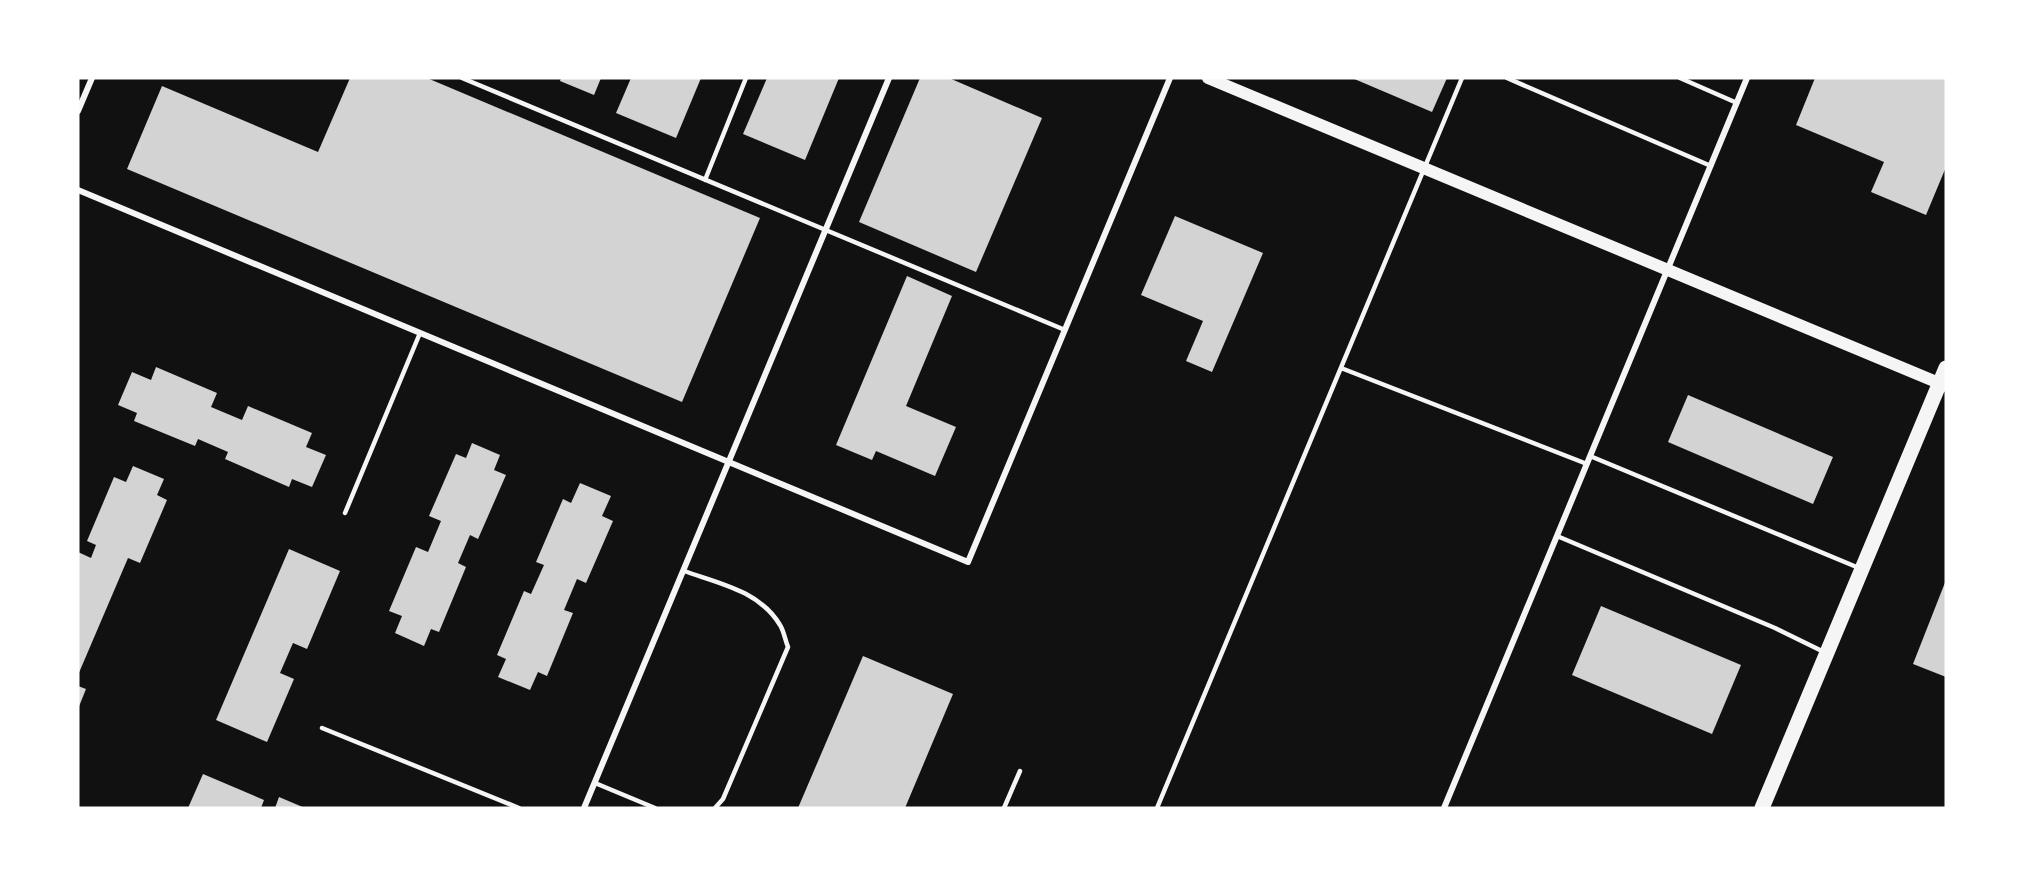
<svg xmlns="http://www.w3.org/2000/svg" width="2024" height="886" font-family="'Work Sans',sans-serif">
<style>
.building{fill:#d3d3d3}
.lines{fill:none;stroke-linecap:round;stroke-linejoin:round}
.service{stroke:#f5f5f5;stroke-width:4.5}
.minor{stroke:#f5f5f5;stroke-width:6}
.secondary{stroke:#f5f5f5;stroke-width:12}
.primary{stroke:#f5f5f5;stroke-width:15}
</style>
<rect width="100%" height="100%" fill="#111"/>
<path class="building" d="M350,78H427L760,218L682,402L127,169L162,86L318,152Z
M561,78H601L594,95L560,81Z
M631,78H701L676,138L616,113Z
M767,78H839L805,160L743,134Z
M920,78H949L1042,118L976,272L859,222Z
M1352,78H1447L1432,112Z
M1815,78H1946V167L1926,215L1871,192L1884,162L1796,125Z
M1175,216L1263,253L1212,372L1186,361L1203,321L1141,295Z
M907,276L952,296L906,406L956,427L935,476L876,451L872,460L836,445Z
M156,367L217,393L211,407L242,420L248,406L312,433L306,447L326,455L312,487L292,479L289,487L225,459L228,452L198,439L195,446L134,421L137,413L118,405L132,372L151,380Z
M1688,395L1833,457L1813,504L1668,442Z
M472,443L500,455L494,470L506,475L478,539L470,535L458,563L466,567L439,632L431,629L424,646L395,633L402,616L389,611L416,547L428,552L441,521L429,516L456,454L466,458Z
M133,466L164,479L157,495L167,500L140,563L128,558L78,675V552L91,558L96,545L87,541L114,477L126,482Z
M580,483L611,496L602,516L613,521L586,583L577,579L564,610L573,613L547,676L538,672L530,690L498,677L506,659L497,655L524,591L531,594L544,565L536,562L563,499L571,503Z
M289,549L340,571L307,649L293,643L280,673L294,679L267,742L216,720Z
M1946,580V677L1913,664Z
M1601,606L1741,665L1712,734L1572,675Z
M863,656L953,694L905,808H798Z
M78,686L86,689L78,709Z
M203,774L264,800L261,808H188Z
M279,797L305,808H275Z"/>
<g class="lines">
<path class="service" d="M462,78L1065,330
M1507,78L1711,166
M1680,78L1737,103
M705,180L746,78
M1341,368L1587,464
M1590,456L1859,568
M345,513L420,333
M1557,536L1775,628L1824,652
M684,571C718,583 760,591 780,625C784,631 785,640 788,647L723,799L715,808
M322,728L519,808
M595,783L655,808
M1004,808L1020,771
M1157,808L1462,78"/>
<path class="minor" d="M78,111L92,78
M78,190L968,562L1170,78
M584,808L889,78
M1444,808L1747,78"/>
<path class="secondary" d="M1208,78L1946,386"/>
<path class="primary" d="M1762,808L1946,368"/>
</g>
<rect width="2024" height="886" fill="none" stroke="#ffffff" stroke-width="159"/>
</svg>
